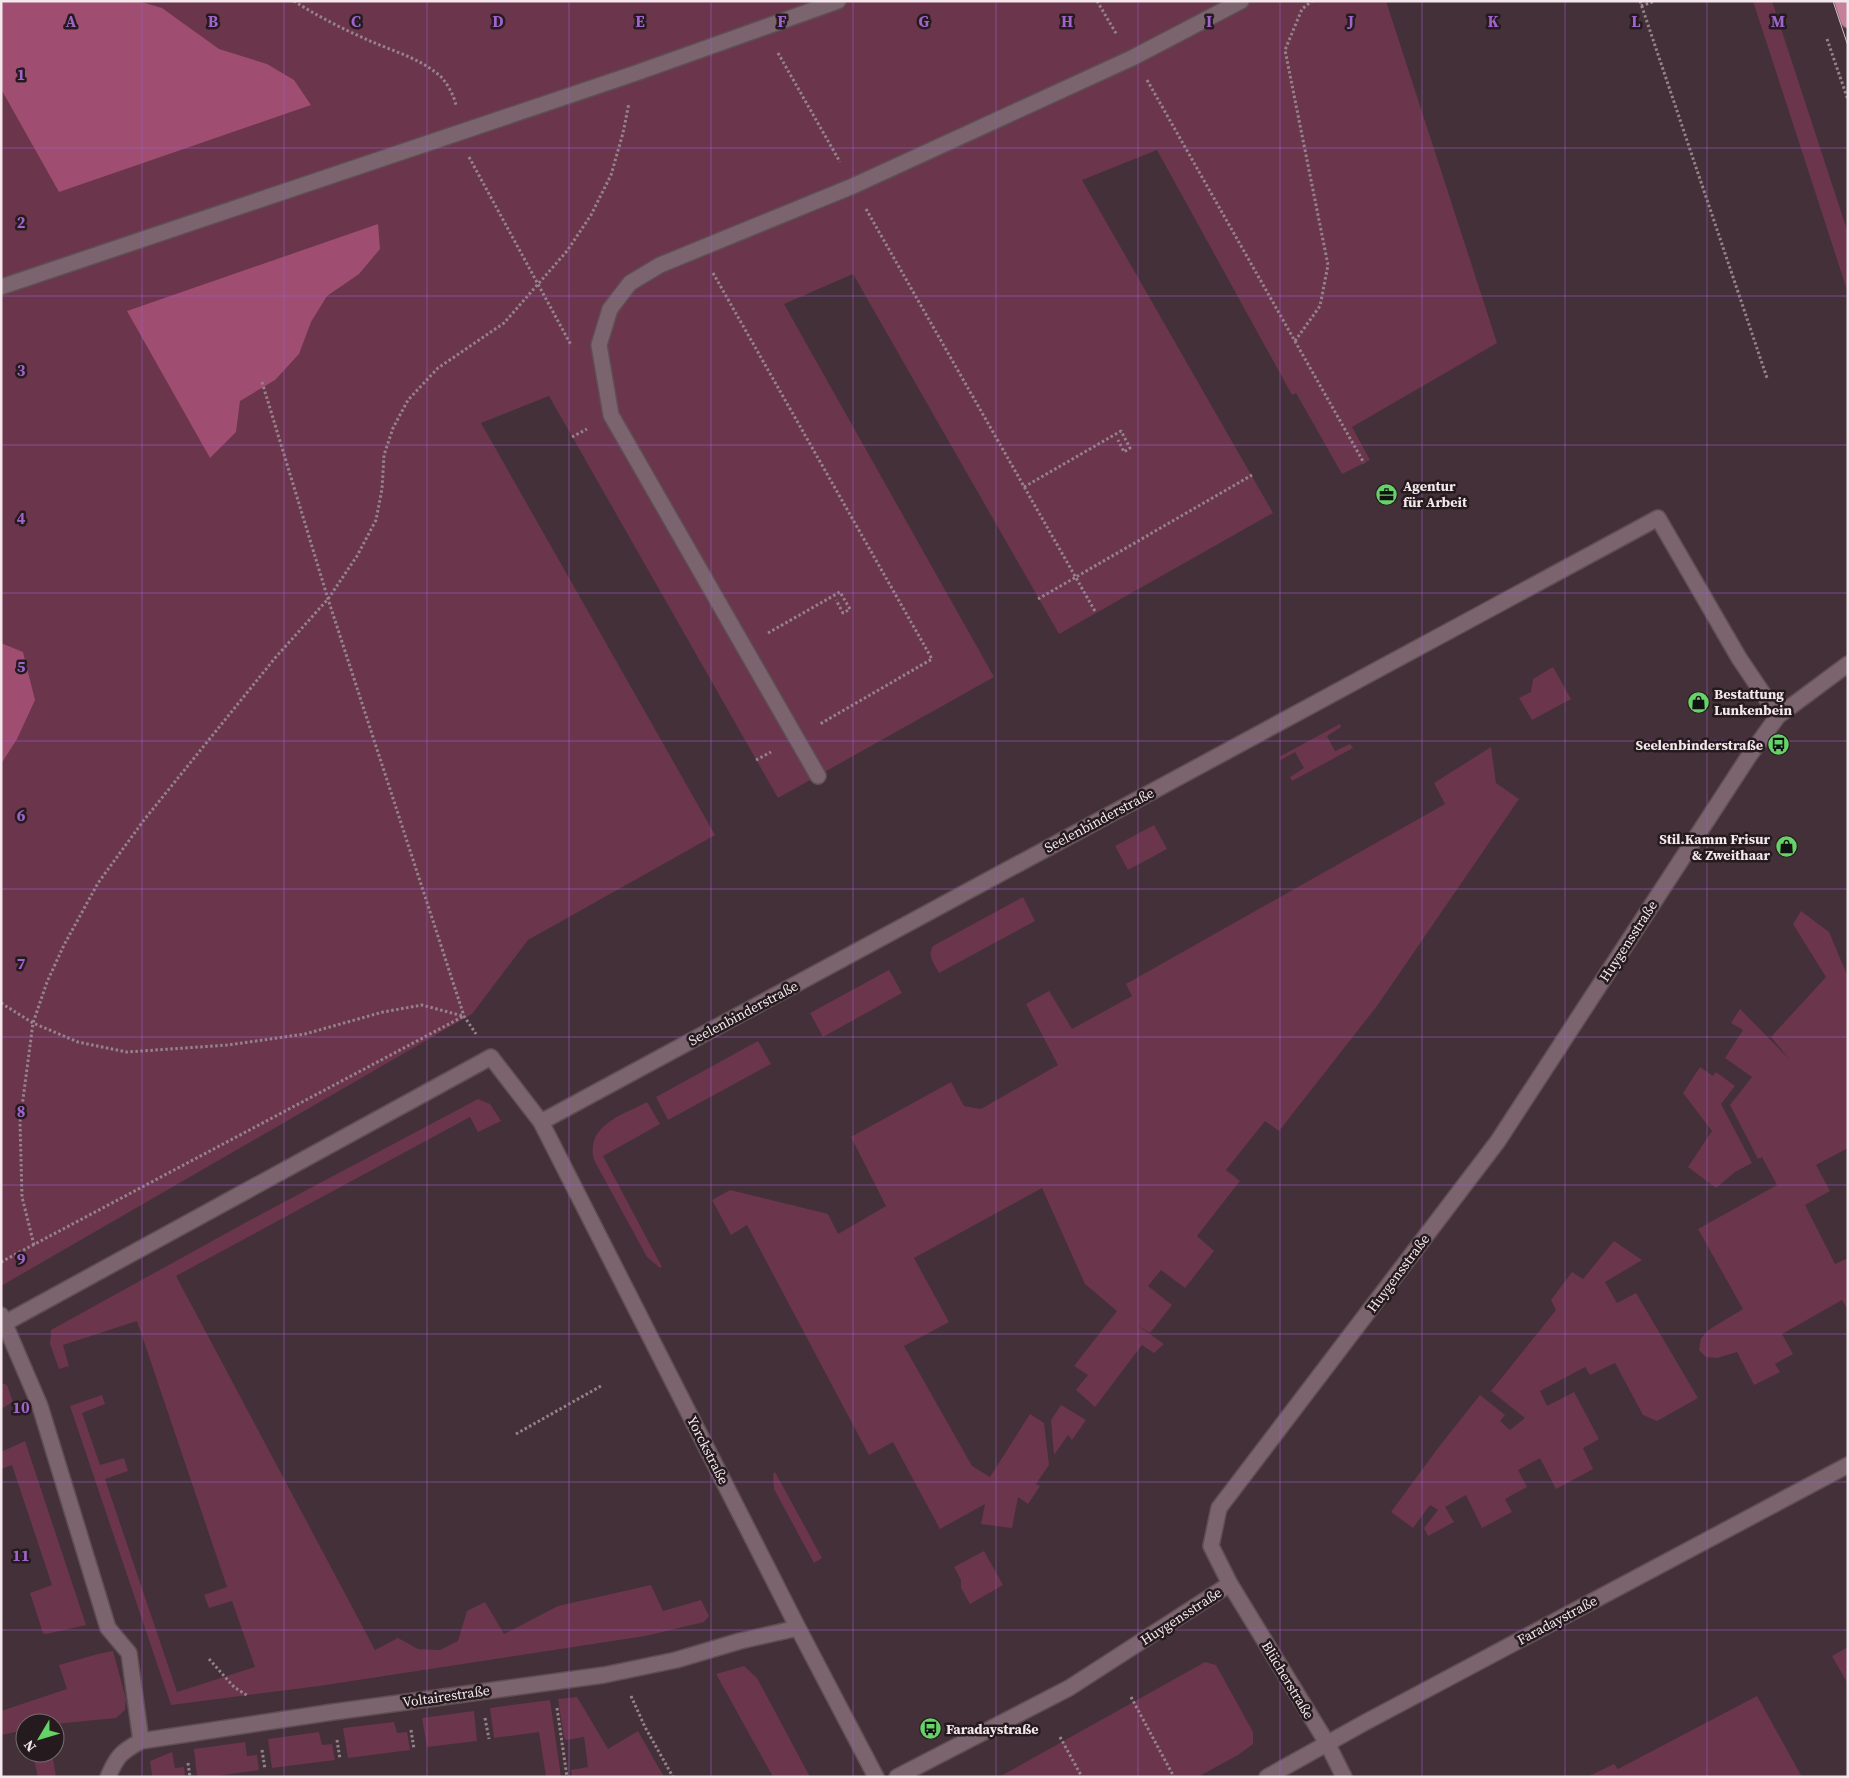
<svg xmlns="http://www.w3.org/2000/svg" width="1849" height="1778" font-family="'Source Serif 4',serif">
<style>
.green{fill:#6b354c}
.water{fill:#9f4d71}
.lines{fill:none;stroke-linecap:round;stroke-linejoin:round}
.minor-casing{stroke:#5f4e54;stroke-width:18}
.major-casing{stroke:#5f4e54;stroke-width:18}
.path{stroke:#948389;stroke-width:3;stroke-dasharray:2.5 2.5;stroke-linecap:butt}
.minor{stroke:#7b646d;stroke-width:15}
.major{stroke:#c5809c;stroke-width:15}
.tram{stroke:#cabbc0;stroke-width:1}
.grid{fill:none;stroke:#a064cc;stroke-width:1;stroke-opacity:0.55}
.labels{text-anchor:middle;dominant-baseline:central;stroke-width:5;stroke-linejoin:round;paint-order:stroke}
.poi-label{font-size:14px;font-weight:bold;fill:#f5e8ec;stroke:#251b1f;text-anchor:start}
.street-label{font-size:14px;fill:#f5e8ec;stroke:#251b1f}
.grid-label{font-size:16px;text-anchor:middle;font-weight:bold;fill:#a064cc;stroke:#251b1f;stroke-width:5;stroke-linejoin:round;paint-order:stroke}
</style>
<rect width="100%" height="100%" fill="#443038"/>
<path class="green" d="M1,1H1386L1497,343L1352,427L1370,460L1342,474L1296,393L1292,395L1157,150L1082,180L1273,513L1059,634L853,274L784,304L994,677L778,798L549,396L481,423L715,835L528,940L472,1014L1,1286Z
M1753,1H1772L1848,233V293Z
M1553,667L1571,699L1532,720L1519,698L1531,692L1533,679Z
M1340,724L1341,727L1327,736L1335,751L1350,744L1353,748L1292,781L1290,777L1304,768L1295,752L1281,760L1279,757Z
M1491,747L1496,783L1519,799L1377,1006L1279,1131L1265,1121L1226,1170L1240,1181L1197,1236L1214,1251L1185,1288L1161,1270L1148,1286L1172,1305L1150,1333L1137,1325L1164,1344L1154,1353L1142,1345L1095,1407L1076,1390L1088,1375L1074,1366L1117,1311L1085,1284L1042,1188L914,1258L949,1322L904,1346L972,1466L990,1477L1030,1414L1044,1423L1049,1465L1036,1484L1040,1486L1028,1504L1018,1497L1012,1528L981,1524L985,1504L940,1529L893,1442L869,1455L747,1225L731,1235L712,1200L730,1190L828,1214L838,1234L886,1206L851,1137L951,1082L964,1106L981,1109L1058,1065L1026,1004L1049,991L1072,1029L1132,996L1126,984L1445,804L1434,783Z
M1154,825L1167,849L1128,870L1115,846Z
M1023,897L1035,921L939,973C934,964 927,956 933,946Z
M1801,911L1829,932L1848,977V1148L1816,1165L1830,1191L1805,1205L1835,1264L1848,1258V1310L1842,1300L1782,1334L1793,1354L1775,1364L1780,1372L1754,1385L1737,1352L1717,1358L1706,1357L1699,1350L1701,1338L1710,1329L1743,1309L1698,1229L1777,1185L1762,1157L1758,1159L1730,1105L1752,1077L1725,1058L1743,1030L1731,1023L1740,1009L1790,1060L1771,1037L1826,977L1793,924Z
M889,970L902,993L823,1037L810,1013Z
M758,1041L771,1064L668,1120L656,1097Z
M1700,1067L1713,1076L1716,1072L1735,1086L1721,1104L1752,1163L1735,1172L1716,1188L1688,1167L1712,1131L1683,1093Z
M478,1099L490,1104L501,1121L478,1132L470,1117L176,1276L375,1650L398,1638L418,1649L440,1650L458,1641L467,1611L485,1602L504,1634L558,1606L651,1585L663,1611L701,1600L709,1616L704,1622L645,1636L319,1686L171,1705L70,1406L102,1395L105,1404L82,1413L100,1465L124,1458L128,1471L105,1479L177,1692L255,1667L232,1601L209,1608L204,1595L227,1587L137,1321L63,1345L69,1366L59,1369L50,1344L51,1330L252,1219Z
M647,1102L660,1124L603,1156L662,1267L660,1268L647,1257L594,1160C585,1125 623,1115 647,1102Z
M1614,1241L1642,1260L1605,1282L1617,1303L1636,1293L1698,1398L1657,1421L1643,1415L1615,1363L1590,1375L1585,1367L1540,1391L1547,1406L1574,1392L1599,1439L1583,1448L1593,1469L1556,1489L1540,1458L1518,1470L1527,1487L1505,1499L1512,1512L1482,1528L1466,1495L1445,1507L1454,1522L1428,1536L1424,1528L1438,1510L1430,1505L1413,1528L1391,1512L1438,1448L1480,1395L1505,1415L1500,1421L1510,1430L1525,1418L1491,1391L1556,1310L1551,1300L1572,1272L1583,1279Z
M1,1383L7,1385L13,1402L1,1409Z
M1061,1405L1086,1420L1072,1440L1068,1435L1054,1455L1051,1420Z
M25,1441L86,1625L46,1634L43,1633L30,1593L52,1585L12,1465L1,1469V1452Z
M775,1472L822,1558L814,1563L774,1489L773,1474Z
M984,1551L1003,1585L970,1604L961,1588V1580L954,1567Z
M1848,1647V1684L1832,1656Z
M113,1651L126,1699L125,1710L116,1718L55,1724L25,1723V1730L1,1735V1711L67,1689L59,1665L98,1654Z
M1205,1662L1216,1665L1253,1732V1744L1238,1755L1198,1777H999Z
M744,1666L757,1678L810,1777H773L716,1674Z
M1757,1696L1802,1777H1587L1614,1764L1618,1769Z
M577,1697L608,1749L638,1731L664,1777H572L571,1770L588,1767L584,1737L566,1740L564,1738L558,1699Z
M550,1700L561,1777H546L539,1732L494,1738L490,1708Z
M474,1711L477,1741L427,1747L422,1718Z
M394,1722L397,1733L407,1732L410,1750L348,1758L343,1728Z
M319,1732L322,1745L332,1744L335,1760L272,1768L268,1739Z
M245,1742L247,1756L257,1755L259,1770L209,1777H197L194,1749Z
M172,1752L175,1768L184,1767L185,1777H151L152,1775L150,1761Z
M44,1753H52L56,1777H38L33,1756Z"/>
<path class="water" d="M1,1H138L162,8L219,49L267,64L294,80L311,105L59,192L1,89Z
M378,224L380,249L359,274L327,296L311,322L299,354L275,380L240,401L236,432L210,458L127,311Z
M1,643L23,652L35,700L17,739L1,764Z"/>
<g class="lines">
<defs>
<path id="minor" d="M1,287L636,73L838,1
M818,776L611,415L599,345L610,309L630,283L660,265L853,186L1132,58L1241,1
M541,1122L1658,518L1739,658L1778,716
M1,1315L40,1406L108,1628L129,1653L141,1741
M5,1323L491,1057L541,1122L798,1628L876,1777
M108,1777C117,1756 121,1752 141,1741L333,1712L604,1675L676,1660L740,1641L798,1628
M897,1777L1069,1688L1230,1584
M1267,1777L1364,1723L1848,1465
M1344,1777L1327,1743L1230,1584L1211,1546L1219,1508L1498,1141L1749,756L1778,716L1848,664"/>
<path id="major" d="M1842,1L1848,20"/>
</defs>
<use href="#minor" class="minor-casing"/>
<use href="#major" class="major-casing"/>
<path class="path" d="M294,1C317,16 343,29 368,40C392,51 420,58 440,76C446,81 455,97 456,106
M1097,1L1117,35
M1640,1L1767,378
M1641,6L1655,1
M1827,39L1848,100
M778,53L840,162
M1147,80L1364,463
M469,157L571,345
M866,209L1096,613
M713,273L932,659L820,724
M1295,341L1320,306L1328,265L1285,50L1302,9L1312,1
M262,382L328,599L464,1016L476,1034
M572,437L587,429
M1024,487L1121,431L1130,448L1124,452L1118,440
M1038,599L1252,475
M768,633L840,592L850,609L843,613L836,600
M756,760L771,752
M1,1003L33,1023L78,1042L127,1052L228,1045L305,1034L383,1012L422,1005L463,1016
M34,1245L22,1197L20,1122L33,1023L47,982L64,945L98,883L144,820L275,658L328,599L357,556L376,520L382,489L384,455L393,428L408,400L438,368L504,323L567,251L591,215L611,175L623,133L629,103
M1,1262L464,1016
M516,1434L601,1386
M209,1659L234,1687L248,1696
M631,1696L645,1727L673,1777
M1131,1697L1174,1777
M557,1708L567,1777
M485,1718L489,1739
M411,1730L414,1749
M1060,1737L1082,1777
M337,1740L340,1759
M262,1750L265,1769
M188,1763L190,1777"/>
<use href="#minor" class="minor"/>
<use href="#major" class="major"/>
<path class="tram" d="M1833,1L1848,46"/>
</g>
<path class="grid" d="M142,1V1777M284,1V1777M427,1V1777M569,1V1777M711,1V1777M853,1V1777M996,1V1777M1138,1V1777M1280,1V1777M1422,1V1777M1565,1V1777M1707,1V1777M1,148H1848M1,296H1848M1,445H1848M1,593H1848M1,741H1848M1,889H1848M1,1037H1848M1,1185H1848M1,1334H1848M1,1482H1848M1,1630H1848"/>
<defs>
<symbol id="office-disc" viewBox="-11 -11 22 22"><circle r="9.5" fill="#65d467" stroke="#251b1f"/><path d="M-6-3h4V-5.5h4V-3h4V5H-6ZM-1-4.5V-3h2v-1.5ZM-6 0V1H6V0Z" fill="#111"/></symbol>
<symbol id="shop-disc" viewBox="-11 -11 22 22"><circle r="9.5" fill="#65d467" stroke="#251b1f"/><path d="M-5-2.5h2.3a2.7 3.5 0 0 1 5.4 0H5L5.5 6h-11ZM-1.5-2.5h3a1.5 2.3 0 0 0-3 0Z" fill="#111"/></symbol>
<symbol id="bus-disc" viewBox="-11 -11 22 22"><circle r="9.5" fill="#65d467" stroke="#251b1f"/><path d="M-5-6H5V4H4V6H2V4H-2V6H-4V4H-5ZM-3.5-4V0h7V-4ZM-3.5 1.2v1.5H-2V1.2ZM2 1.2v1.5H3.5V1.2Z" fill="#111"/></symbol>
</defs>
<g fill-rule="evenodd">
<use href="#office-disc" x="1374" y="482" width="25" height="25"/>
<use href="#shop-disc" x="1686" y="690" width="25" height="25"/>
<use href="#bus-disc" x="1766" y="732" width="25" height="25"/>
<use href="#shop-disc" x="1774" y="834" width="25" height="25"/>
<use href="#bus-disc" x="918" y="1716" width="25" height="25"/>
</g>
<g class="labels">
<g class="poi-label">
<text x="1403" y="486">Agentur<tspan x="1403" dy="16">für Arbeit</tspan></text>
<text x="1714" y="694">Bestattung<tspan x="1714" dy="16">Lunkenbein</tspan></text>
<text x="1763" y="745" text-anchor="end">Seelenbinderstraße</text>
<text x="1770" y="839" text-anchor="end">Stil.Kamm Frisur<tspan x="1770" dy="16">&amp; Zweithaar</tspan></text>
<text x="946" y="1729">Faradaystraße</text>
</g>
<g class="street-label">
<text transform="translate(1099 820) rotate(-28)">Seelenbinderstraße</text>
<text transform="translate(1628 941) rotate(-57)">Huygensstraße</text>
<text transform="translate(743 1013) rotate(-28)">Seelenbinderstraße</text>
<text transform="translate(1398 1273) rotate(-53)">Huygensstraße</text>
<text transform="translate(708 1450) rotate(63)">Yorckstraße</text>
<text transform="translate(1181 1616) rotate(-33)">Huygensstraße</text>
<text transform="translate(1557 1620) rotate(-28)">Faradaystraße</text>
<text transform="translate(1288 1680) rotate(59)">Blücherstraße</text>
<text transform="translate(446 1696) rotate(-8)">Voltairestraße</text>
</g>
</g>
<g class="grid-label">
<text x="71" y="27">A</text>
<text x="213" y="27">B</text>
<text x="356" y="27">C</text>
<text x="498" y="27">D</text>
<text x="640" y="27">E</text>
<text x="782" y="27">F</text>
<text x="924" y="27">G</text>
<text x="1067" y="27">H</text>
<text x="1209" y="27">I</text>
<text x="1351" y="27">J</text>
<text x="1493" y="27">K</text>
<text x="1636" y="27">L</text>
<text x="1778" y="27">M</text>
<text x="21" y="80">1</text>
<text x="21" y="228">2</text>
<text x="21" y="376">3</text>
<text x="21" y="524">4</text>
<text x="21" y="672">5</text>
<text x="21" y="821">6</text>
<text x="21" y="969">7</text>
<text x="21" y="1117">8</text>
<text x="21" y="1265">9</text>
<text x="21" y="1413">10</text>
<text x="21" y="1561">11</text>
</g>
<rect width="1849" height="1778" fill="none" stroke="#f5e8ec" stroke-width="5"/>
<g transform="translate(40 1738) rotate(232)"><circle r="24" fill="#251b1f" stroke="#786d71"/>
<path d="M0-4L9 19L0 12L-9 19Z" fill="#65d467"/>
<text y="-8" font-size="14" font-weight="bold" text-anchor="middle" fill="#f5e8ec">N</text>
</g>
</svg>
